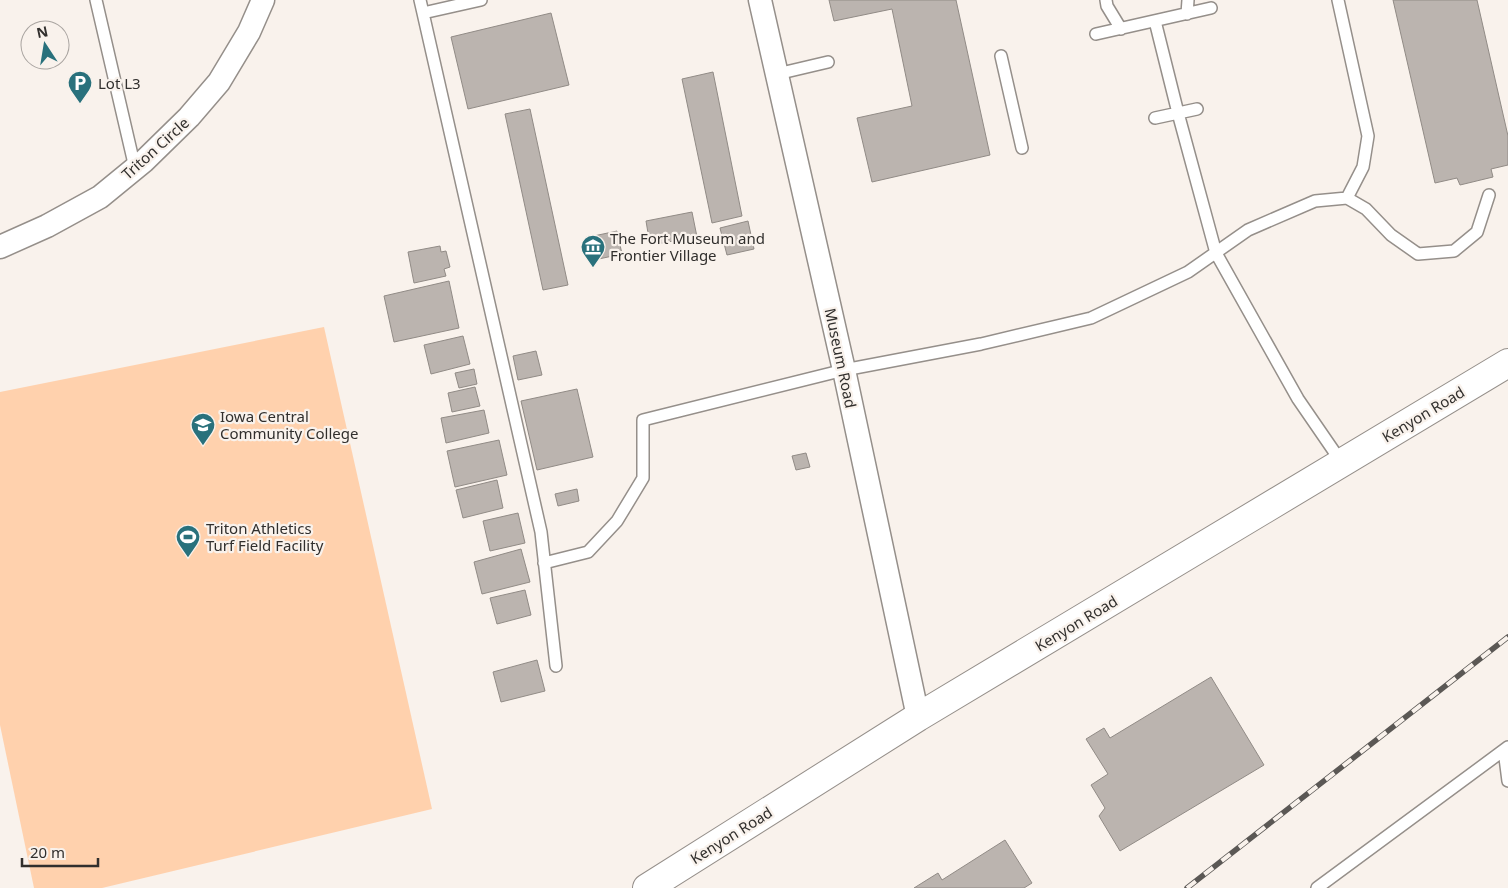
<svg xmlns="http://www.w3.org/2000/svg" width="1508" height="888" font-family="'Noto Sans',sans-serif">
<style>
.green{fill:#ffd1ad}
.building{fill:#bbb4af;stroke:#918b86}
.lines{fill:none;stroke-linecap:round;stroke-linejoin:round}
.service-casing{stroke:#958f8a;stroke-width:14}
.minor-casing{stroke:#958f8a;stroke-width:25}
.primary-casing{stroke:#958f8a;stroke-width:30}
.service{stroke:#fff;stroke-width:11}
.minor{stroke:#fff;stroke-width:22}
.primary{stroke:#fff;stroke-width:28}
.rail-casing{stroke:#5b5855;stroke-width:5.5}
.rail{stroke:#f9f2ec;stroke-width:4;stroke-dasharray:11;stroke-linecap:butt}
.labels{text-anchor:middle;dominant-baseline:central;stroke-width:4.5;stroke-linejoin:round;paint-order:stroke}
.poi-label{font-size:15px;fill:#312f2d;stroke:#f9f2ec;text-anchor:start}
.street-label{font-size:15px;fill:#312f2d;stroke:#f9f2ec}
</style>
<rect width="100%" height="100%" fill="#f9f2ec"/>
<path class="green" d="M324,327L432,809L102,888H34L0,725V392Z"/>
<path class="building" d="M829,0H956L990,155L872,182L857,118L912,106L892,9L834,21Z
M1393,0H1477L1508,136V165L1491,169L1493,177L1460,185L1457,178L1435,183Z
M551,13L569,85L468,109L451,37Z
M713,72L742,216L712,223L682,79Z
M530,109L568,285L543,290L505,114Z
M692,212L697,237L650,245L646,221Z
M748,221L754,249L727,255L720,228Z
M617,231L622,254L594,260L589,237Z
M440,246L441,252L446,251L450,267L444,269L446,276L414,283L408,252Z
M449,281L459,328L394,342L384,296Z
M463,336L470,364L431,374L424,345Z
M536,351L542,375L518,380L513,356Z
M474,369L477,384L459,388L455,373Z
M475,387L480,406L452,412L448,393Z
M577,389L593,457L537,470L521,401Z
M484,410L489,433L446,443L441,418Z
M499,440L507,475L455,487L447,451Z
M806,453L810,467L796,470L792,456Z
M497,480L503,508L463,518L456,490Z
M577,489L579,501L558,506L555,494Z
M518,513L525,543L490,551L483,521Z
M521,549L530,582L482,594L474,562Z
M525,590L531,615L497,624L490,598Z
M537,660L545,691L501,702L493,672Z
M1211,677L1264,765L1120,851L1099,816L1105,808L1091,785L1108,774L1086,739L1104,728L1110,738Z
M1005,840L1032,883L1024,888H914L938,873L942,880Z"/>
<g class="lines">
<defs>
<path id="service" d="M96,0L135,168
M420,0L423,13
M481,0L423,13L541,532L556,666
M1106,0L1107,6L1121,29
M1338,0L1368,136L1363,167L1347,198
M1187,14L1188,0
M1155,21L1178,113L1216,253L1298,399L1342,463
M1096,34L1211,8
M1001,56L1022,148
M777,74L828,62
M1155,118L1197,109
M544,563L588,552L617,521L643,478V420L844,370L981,344L1091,318L1188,272L1248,230L1315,201L1347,198L1366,209L1391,235L1418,254L1454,251L1477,232L1489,195
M1504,750L1508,781
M1317,888L1508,747"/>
<path id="minor" d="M760,0L844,370L918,717
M0,247L47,226L100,197L144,161L189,117L219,82L249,32L263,0"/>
<path id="primary" d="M647,888L918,717L1508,363"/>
</defs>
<use href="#service" class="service-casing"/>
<use href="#minor" class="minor-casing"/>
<use href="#primary" class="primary-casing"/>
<use href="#service" class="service"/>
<use href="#minor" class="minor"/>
<use href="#primary" class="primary"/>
<defs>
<path id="rail" d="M1187,888L1508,637"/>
</defs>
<use href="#rail" class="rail-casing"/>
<use href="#rail" class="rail"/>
</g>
<defs>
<symbol id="parking-pin" viewBox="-11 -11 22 30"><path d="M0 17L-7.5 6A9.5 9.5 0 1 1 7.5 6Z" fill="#29717c" stroke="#f9f2ec"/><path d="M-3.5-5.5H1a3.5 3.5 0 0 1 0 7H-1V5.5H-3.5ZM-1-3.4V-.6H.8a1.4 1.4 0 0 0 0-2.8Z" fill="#fff"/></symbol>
<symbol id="museum-pin" viewBox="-11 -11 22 30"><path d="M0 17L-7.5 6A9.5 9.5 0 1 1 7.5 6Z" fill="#29717c" stroke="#f9f2ec"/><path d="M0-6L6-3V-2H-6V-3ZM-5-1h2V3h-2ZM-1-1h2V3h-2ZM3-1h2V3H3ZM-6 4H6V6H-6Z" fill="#fff"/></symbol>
<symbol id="university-pin" viewBox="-11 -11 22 30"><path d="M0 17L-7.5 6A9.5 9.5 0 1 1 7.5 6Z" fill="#29717c" stroke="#f9f2ec"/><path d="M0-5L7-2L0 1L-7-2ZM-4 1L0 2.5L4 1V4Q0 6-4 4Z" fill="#fff"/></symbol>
<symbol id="stadium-pin" viewBox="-11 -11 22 30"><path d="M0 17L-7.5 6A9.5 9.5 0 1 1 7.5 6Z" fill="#29717c" stroke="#f9f2ec"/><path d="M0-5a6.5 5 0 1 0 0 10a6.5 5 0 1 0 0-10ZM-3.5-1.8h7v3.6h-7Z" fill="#fff"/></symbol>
</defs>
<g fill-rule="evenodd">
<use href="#parking-pin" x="66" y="69" width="28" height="38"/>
<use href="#museum-pin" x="579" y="233" width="28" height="38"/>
<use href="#university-pin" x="189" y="411" width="28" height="38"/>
<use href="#stadium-pin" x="174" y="523" width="28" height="38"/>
</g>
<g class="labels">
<g class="poi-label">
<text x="98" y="83">Lot L3</text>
<text x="610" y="238">The Fort Museum and<tspan x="610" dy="17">Frontier Village</tspan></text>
<text x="220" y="416">Iowa Central<tspan x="220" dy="17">Community College</tspan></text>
<text x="206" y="528">Triton Athletics<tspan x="206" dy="17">Turf Field Facility</tspan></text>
</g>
<g class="street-label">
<text transform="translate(155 148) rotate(-42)">Triton Circle</text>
<text transform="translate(841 358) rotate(78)">Museum Road</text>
<text transform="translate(1423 414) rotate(-31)">Kenyon Road</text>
<text transform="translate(1076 623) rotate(-31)">Kenyon Road</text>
<text transform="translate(731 835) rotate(-32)">Kenyon Road</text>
</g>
</g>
<g transform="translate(45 45) rotate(348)"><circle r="24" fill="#f9f2ec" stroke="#a9a4a0"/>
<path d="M0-4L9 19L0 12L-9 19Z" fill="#29717c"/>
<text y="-8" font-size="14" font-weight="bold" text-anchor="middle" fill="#312f2d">N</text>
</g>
<path d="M22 858v8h76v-8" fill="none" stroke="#312f2d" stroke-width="2.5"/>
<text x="30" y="858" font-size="15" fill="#312f2d" stroke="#f9f2ec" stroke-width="4" paint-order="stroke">20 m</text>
</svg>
